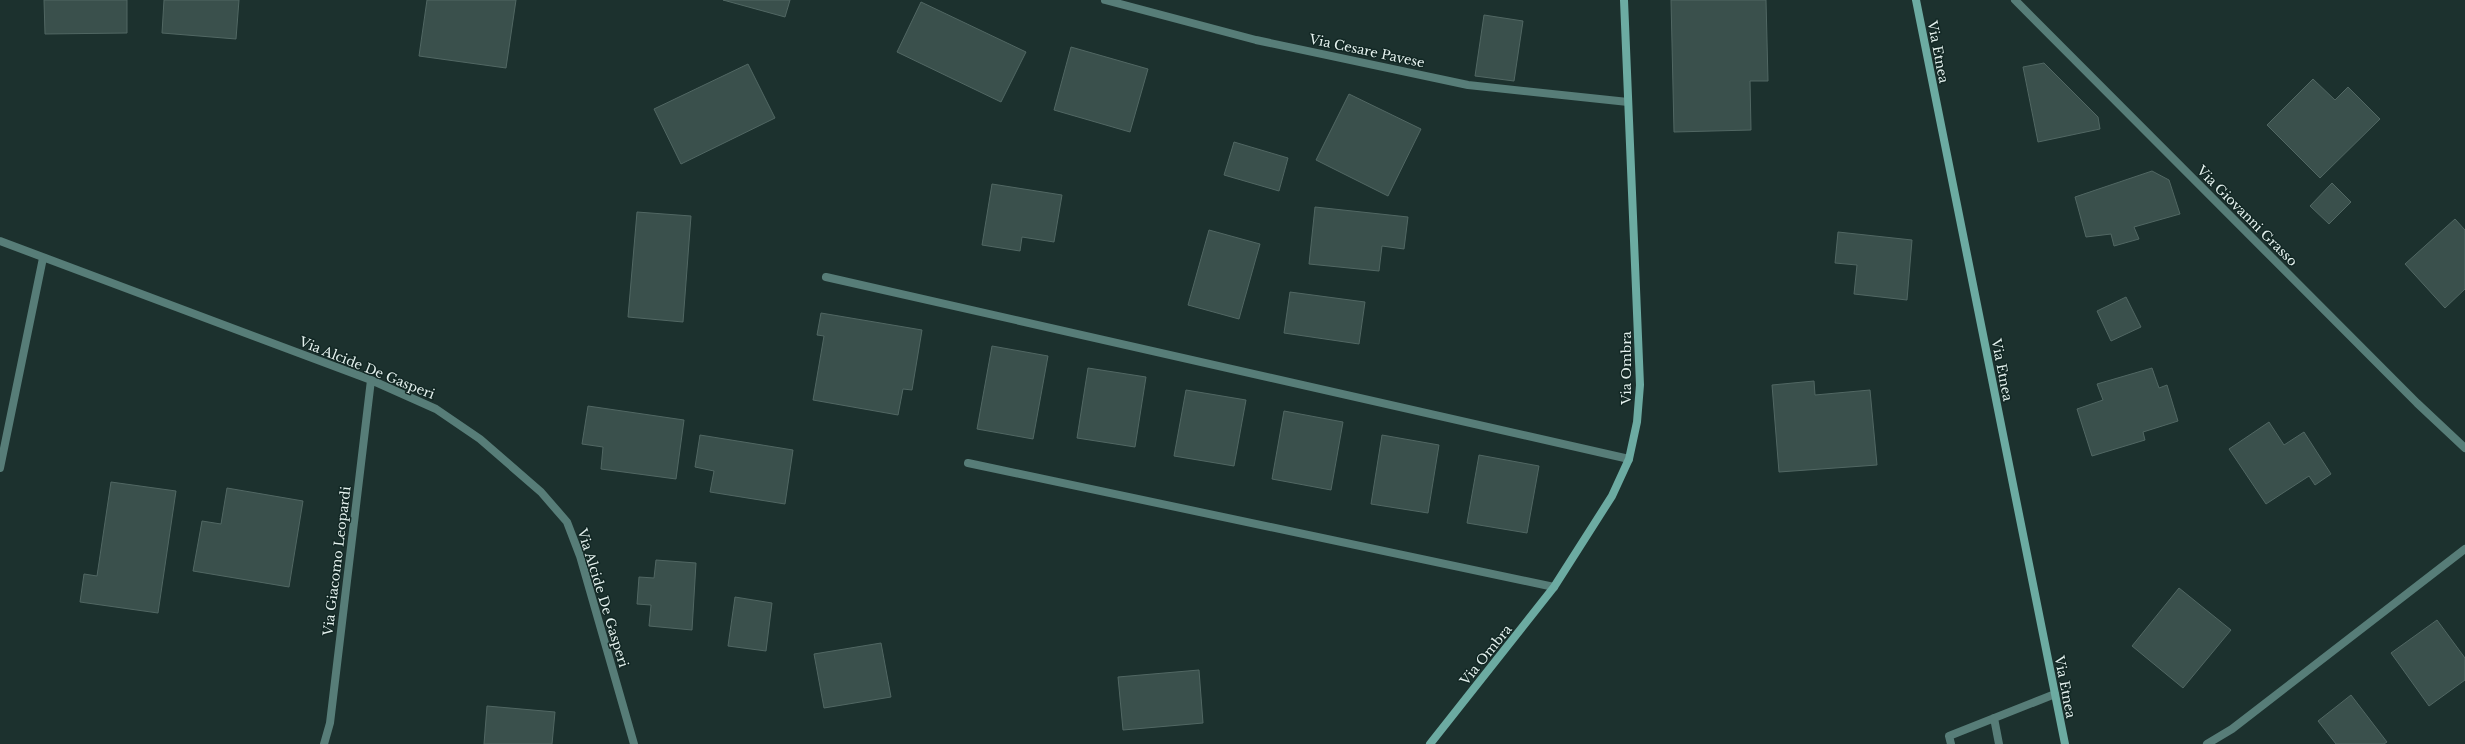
<svg xmlns="http://www.w3.org/2000/svg" width="2465" height="744" font-family="'Libre Baskerville',serif">
<style>
.building{fill:#3a504c;stroke:#516763}
.lines{fill:none;stroke-linecap:round;stroke-linejoin:round}
.service{stroke:#577d78;stroke-width:8}
.minor{stroke:#577d78;stroke-width:8}
.secondary{stroke:#6caba2;stroke-width:8}
.labels{text-anchor:middle;dominant-baseline:central;stroke-width:3;stroke-linejoin:round;paint-order:stroke}
.street-label{font-size:13px;fill:#e3f0ed;stroke:#122724}
</style>
<rect width="100%" height="100%" fill="#1c312e"/>
<path class="building" d="M44,0H127V33L45,34Z
M164,0H239L236,39L162,33Z
M427,0H516L506,68L419,56Z
M723,0H790L785,17Z
M1671,0H1766L1768,81H1750L1751,130L1674,132Z
M921,2L1026,52L1001,102L897,52Z
M1484,15L1523,21L1514,81L1475,76Z
M1071,47L1148,69L1130,132L1054,110Z
M2044,63L2098,117L2100,129L2038,142L2023,67Z
M748,64L775,118L681,164L654,109Z
M2313,79L2335,100L2348,87L2380,119L2320,178L2267,125Z
M1349,94L1421,129L1388,196L1316,160Z
M1234,142L1288,158L1279,191L1224,175Z
M2152,171L2169,180L2180,214L2134,227L2139,239L2114,246L2111,234L2086,237L2075,197Z
M2332,183L2351,202L2329,224L2310,206Z
M992,184L1062,195L1054,242L1022,237L1020,251L982,245Z
M1315,207L1408,217L1404,249L1382,246L1379,271L1309,264Z
M637,212L691,216L683,322L628,317Z
M2455,219L2465,230V289L2445,308L2405,264Z
M1209,230L1260,244L1239,319L1188,305Z
M1838,232L1912,240L1907,300L1854,294L1857,265L1835,263Z
M1290,292L1365,302L1359,344L1284,333Z
M2126,297L2141,327L2111,341L2097,311Z
M821,313L922,330L912,390L903,389L898,415L813,400L824,336L817,335Z
M992,346L1048,356L1033,439L977,429Z
M1088,368L1146,377L1135,447L1077,438Z
M2152,368L2159,388L2167,385L2178,421L2143,432L2145,440L2092,456L2077,409L2103,400L2097,384Z
M1814,381L1815,395L1870,390L1877,465L1779,472L1772,385Z
M1186,390L1246,400L1234,466L1174,456Z
M588,406L684,420L676,479L601,469L603,447L582,444Z
M1284,411L1343,422L1331,490L1272,479Z
M2269,422L2284,445L2304,432L2331,474L2315,485L2309,476L2266,504L2229,449Z
M700,435L793,450L785,504L710,492L714,471L695,467Z
M1382,435L1439,445L1428,513L1371,504Z
M1479,455L1539,466L1527,533L1467,523Z
M111,482L176,491L158,613L80,602L84,574L97,576Z
M227,488L303,501L289,587L193,571L202,521L221,524Z
M656,560L696,563L692,630L649,626L651,605L637,604L639,577L654,578Z
M2179,588L2231,630L2183,688L2132,646Z
M735,597L772,603L766,651L728,646Z
M2437,620L2465,658V680L2429,706L2391,653Z
M881,643L891,697L824,708L814,654Z
M1199,670L1203,723L1123,730L1118,677Z
M2351,695L2387,742L2384,744H2336L2318,721Z
M487,706L555,712L552,744H484Z"/>
<g class="lines">
<path class="service" d="M826,277L1629,459
M968,463L1554,587
M1994,718L1999,744
M1951,744L1949,736L2055,694
M2207,744L2232,729L2465,549"/>
<path class="minor" d="M1105,0L1256,40L1468,85L1628,102
M2015,0L2417,403L2465,448
M0,241L371,380L436,409L480,439L541,492L567,522L580,556L634,744
M0,468L43,258
M324,744L330,723L371,380"/>
<path class="secondary" d="M1916,0L2065,744
M1430,744L1554,587L1612,496L1629,459L1637,422L1640,385L1624,0"/>
</g>
<g class="labels">
<g class="street-label">
<text transform="translate(1367 51) rotate(12)">Via Cesare Pavese</text>
<text transform="translate(1938 52) rotate(79)">Via Etnea</text>
<text transform="translate(2247 216) rotate(45)">Via Giovanni Grasso</text>
<text transform="translate(367 368) rotate(22)">Via Alcide De Gasperi</text>
<text transform="translate(1626 368) rotate(-90)">Via Ombra</text>
<text transform="translate(2002 370) rotate(79)">Via Etnea</text>
<text transform="translate(337 561) rotate(-83)">Via Giacomo Leopardi</text>
<text transform="translate(603 598) rotate(73)">Via Alcide De Gasperi</text>
<text transform="translate(1486 655) rotate(-51)">Via Ombra</text>
<text transform="translate(2065 687) rotate(79)">Via Etnea</text>
</g>
</g>
</svg>
